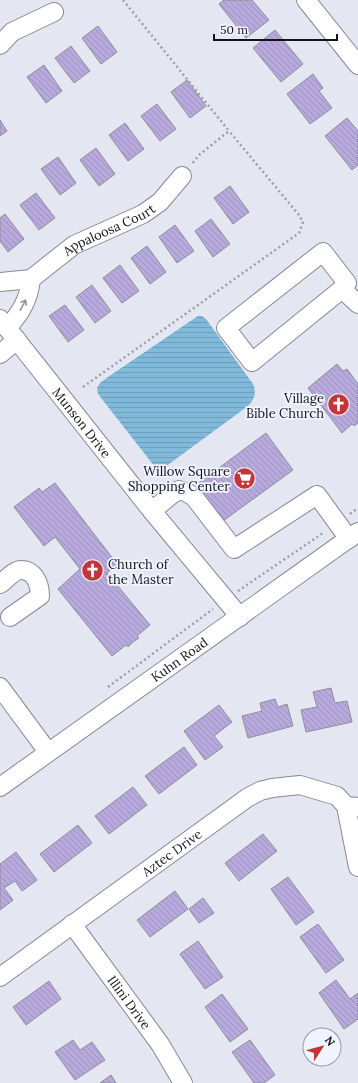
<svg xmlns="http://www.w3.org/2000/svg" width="358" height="1083" font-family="Lora,serif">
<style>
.water{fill:url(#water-rules)}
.building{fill:url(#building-back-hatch);stroke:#908e98}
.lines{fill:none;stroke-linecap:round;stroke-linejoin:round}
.minor-casing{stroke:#878993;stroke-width:20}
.path{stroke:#9d9fa7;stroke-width:2.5;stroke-dasharray:2 3;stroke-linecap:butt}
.minor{stroke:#fff;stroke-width:18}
.oneway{stroke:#949597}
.labels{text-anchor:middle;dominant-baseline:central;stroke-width:3.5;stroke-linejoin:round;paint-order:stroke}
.street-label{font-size:13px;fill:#121317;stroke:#f1f4ff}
.poi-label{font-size:13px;fill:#121317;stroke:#f1f4ff;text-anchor:end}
</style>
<defs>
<pattern id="water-rules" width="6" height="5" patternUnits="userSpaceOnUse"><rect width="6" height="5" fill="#80b9d9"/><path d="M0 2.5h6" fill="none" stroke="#6e9eba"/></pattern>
<pattern id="building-back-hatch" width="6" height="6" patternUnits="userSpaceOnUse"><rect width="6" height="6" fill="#b8a9dd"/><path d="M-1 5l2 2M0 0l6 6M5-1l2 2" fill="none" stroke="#9d91bd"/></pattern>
</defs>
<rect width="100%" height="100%" fill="#e4e6f1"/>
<path class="water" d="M198,316H202L206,319L253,384C257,394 254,399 248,406L165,467L160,468L155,467L98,394L97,388L100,383L108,377Z"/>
<path class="building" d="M224,0H252L269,20L246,38L219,4Z
M98,26L117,52L101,64L82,38Z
M275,30L303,64L281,82L253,48Z
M71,46L90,71L74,83L55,58Z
M44,65L62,91L46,103L27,77Z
M313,74L323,88L319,91L332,108L310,124L287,94Z
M187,80L206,106L190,118L171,92Z
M157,104L176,129L160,141L141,116Z
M347,118L358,131V165L352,170L325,136Z
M0,120L7,131L0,136Z
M125,123L144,149L128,161L109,135Z
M96,148L115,174L99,186L80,160Z
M58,157L76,183L60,195L41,169Z
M230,186L249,212L233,224L214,198Z
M36,193L55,218L39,230L20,205Z
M5,214L24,239L8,252L0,241V218Z
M211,219L230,244L213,257L195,231Z
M175,225L194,251L177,263L159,237Z
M147,246L166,272L150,284L131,258Z
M120,265L139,291L122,303L103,278Z
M92,285L111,311L95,323L76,297Z
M65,305L84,330L68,342L49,316Z
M337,364L343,371L347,369L358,384V423L354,426L352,424L342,433L308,388Z
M266,433L293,470L223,521L196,485Z
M55,483L117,564L107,573L150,625L137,636L139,638L133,642L128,647L126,645L112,656L58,589L80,569L55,537L44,546L14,507L39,488L42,492Z
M331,688L335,703L347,701L352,722L306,732L301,710L317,707L313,692Z
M275,699L278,707L287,704L293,726L248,738L242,716L262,711L260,703Z
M219,705L232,722L214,736L223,747L205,760L184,731Z
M184,747L197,765L159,794L145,776Z
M133,787L147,805L109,834L95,816Z
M78,825L92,843L54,872L40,854Z
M263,834L277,851L239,881L225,863Z
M16,852L37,880L22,891L15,881L4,888L13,900L0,910V864Z
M288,877L314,912L296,925L271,889Z
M175,891L188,909L150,937L137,920Z
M203,898L214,913L199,923L189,909Z
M318,924L344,960L326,973L300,937Z
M198,941L223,977L205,989L180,954Z
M336,980L350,999L358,993V1019L344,1029L319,993Z
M49,981L61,999L26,1025L13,1007Z
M222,994L248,1029L230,1042L205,1007Z
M73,1040L80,1050L92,1042L105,1060L75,1080L55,1052Z
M250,1040L275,1075L264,1083H254L232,1052Z
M111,1075L116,1083H100Z"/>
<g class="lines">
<defs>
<g id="minor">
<path d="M306,0L358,65"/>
<path d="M0,45L12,32L54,12"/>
<path d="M323,252L347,283L342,289L252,362L226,328Z"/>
<path id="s1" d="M0,282L31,279L74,245L143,214L160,202L182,176"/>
<path d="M342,289L358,304"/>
<path id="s2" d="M0,319L152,511L240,617"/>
<path d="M7,328C21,313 29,299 31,279"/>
<path d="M0,354L17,340"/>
<path d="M152,511L171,495L179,490L186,492L194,497L234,549L317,495L349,539"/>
<path d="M0,584C6,580 14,570 21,570C35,570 40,585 40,596L10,617"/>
<path d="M0,687L48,752"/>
<path id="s3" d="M0,787L358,532"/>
<path d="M346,806L358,867"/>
<path id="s4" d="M72,924L160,1044L183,1083"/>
<path id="s5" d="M0,977L247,798L260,791L272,788L300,785L337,796L346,806L358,807"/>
</g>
</defs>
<use href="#minor" class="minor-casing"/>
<path class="path" d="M123,0L229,131L199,155L192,164
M83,387L299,233L303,222L299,215L229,131
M350,514L358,508
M238,591L323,533
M108,687L213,609"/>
<use href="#minor" class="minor"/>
</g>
<defs><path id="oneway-shaft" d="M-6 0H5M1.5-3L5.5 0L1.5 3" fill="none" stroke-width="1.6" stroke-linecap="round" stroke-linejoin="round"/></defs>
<use class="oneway" href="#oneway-shaft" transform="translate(23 305) rotate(-62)"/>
<defs>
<symbol id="church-disc" viewBox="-11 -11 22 22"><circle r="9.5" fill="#c43539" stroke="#f1f4ff"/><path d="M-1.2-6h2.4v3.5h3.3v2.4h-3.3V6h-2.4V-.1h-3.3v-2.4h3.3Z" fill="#fff"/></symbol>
<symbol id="supermarket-disc" viewBox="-11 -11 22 22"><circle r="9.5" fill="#c43539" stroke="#f1f4ff"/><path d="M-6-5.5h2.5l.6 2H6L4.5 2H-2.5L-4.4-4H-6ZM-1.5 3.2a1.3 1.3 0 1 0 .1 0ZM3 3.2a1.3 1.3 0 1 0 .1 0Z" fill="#fff"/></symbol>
</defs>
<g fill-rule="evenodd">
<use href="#church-disc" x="326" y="392" width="25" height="25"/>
<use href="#supermarket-disc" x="232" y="466" width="25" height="25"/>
<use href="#church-disc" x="80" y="558" width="25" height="25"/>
</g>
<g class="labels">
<g class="street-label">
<text stroke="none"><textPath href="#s1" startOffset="124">Appaloosa Court</textPath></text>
<text stroke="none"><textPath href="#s2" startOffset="132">Munson Drive</textPath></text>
<text stroke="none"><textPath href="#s3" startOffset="220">Kuhn Road</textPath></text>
<text stroke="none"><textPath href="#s5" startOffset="212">Aztec Drive</textPath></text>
<text stroke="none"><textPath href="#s4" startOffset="97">Illini Drive</textPath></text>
</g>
<g class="poi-label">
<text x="324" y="398">Village<tspan x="324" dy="15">Bible Church</tspan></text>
<text x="230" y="471">Willow Square<tspan x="230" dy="15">Shopping Center</tspan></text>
<text x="108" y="564" text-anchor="start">Church of<tspan x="108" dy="15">the Master</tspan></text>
</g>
</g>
<g transform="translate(322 1047) rotate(54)"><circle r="19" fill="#f1f4ff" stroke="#989aa2"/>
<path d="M0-3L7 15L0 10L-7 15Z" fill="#c43539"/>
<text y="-6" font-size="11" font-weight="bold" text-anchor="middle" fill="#121317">N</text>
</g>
<path d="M214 34v6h123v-6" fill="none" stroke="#121317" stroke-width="2"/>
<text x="220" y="34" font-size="12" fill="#121317" stroke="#f1f4ff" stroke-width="3" paint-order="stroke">50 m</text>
</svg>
